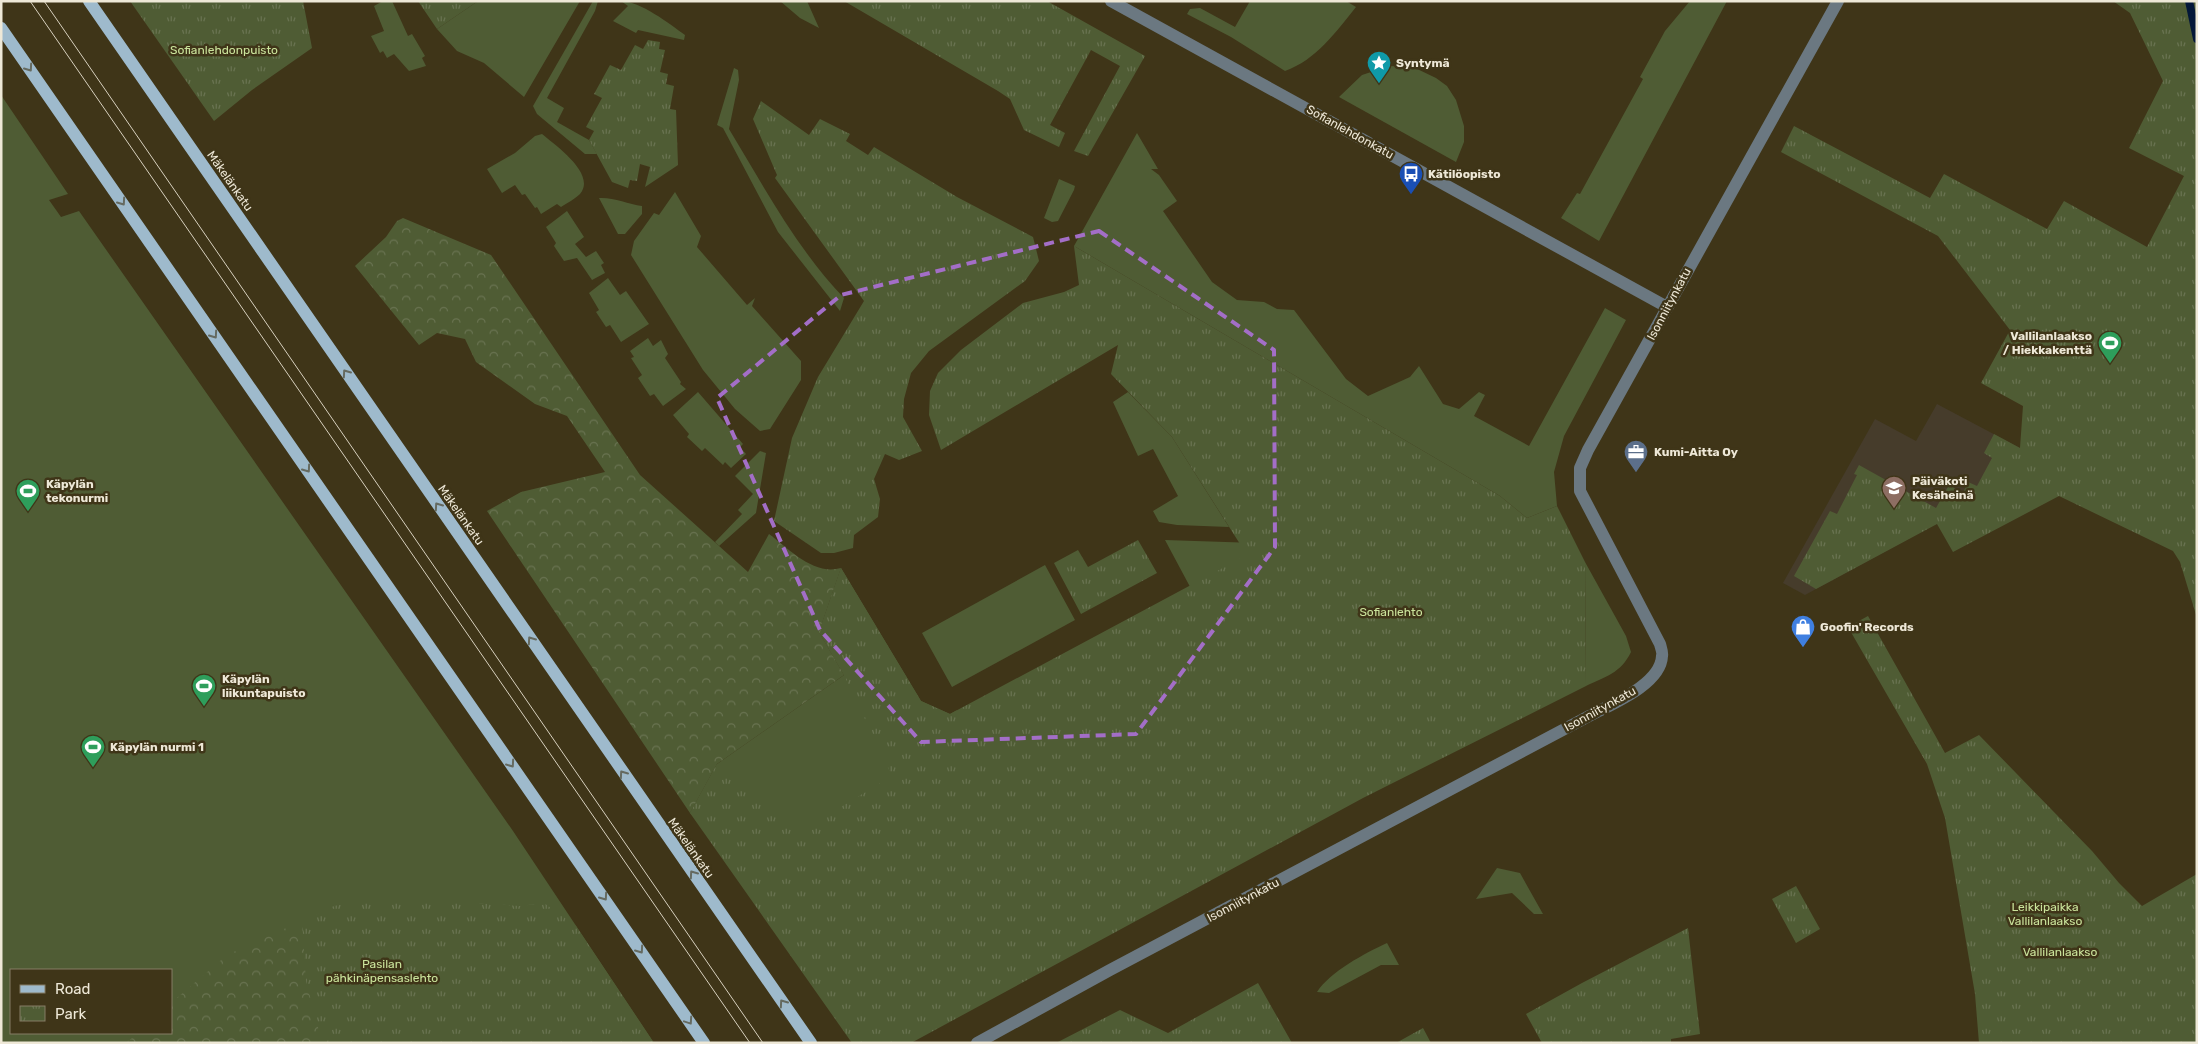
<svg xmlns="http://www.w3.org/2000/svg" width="2198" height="1044" font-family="Rubik,sans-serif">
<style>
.education{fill:#463c2b}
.grass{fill:#4f5c34;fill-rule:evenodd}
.forest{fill:url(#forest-crowns)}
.park{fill:url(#park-tufts)}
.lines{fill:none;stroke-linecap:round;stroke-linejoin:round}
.stream{stroke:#041738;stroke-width:8}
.minor{stroke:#6b7881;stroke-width:12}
.major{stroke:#9ebacc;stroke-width:12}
.tram{stroke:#d7d0be;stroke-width:1}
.oneway{stroke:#656a60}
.marked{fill:none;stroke:#a36ec7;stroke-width:4;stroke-dasharray:10 6;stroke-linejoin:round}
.labels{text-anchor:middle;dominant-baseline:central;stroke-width:5;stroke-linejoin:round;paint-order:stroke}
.park-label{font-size:12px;fill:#cbe49c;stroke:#3f3518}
.poi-label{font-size:12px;font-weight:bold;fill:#eee8d7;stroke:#3f3518;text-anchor:start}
.street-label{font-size:12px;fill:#eee8d7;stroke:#3f3518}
</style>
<defs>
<pattern id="forest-crowns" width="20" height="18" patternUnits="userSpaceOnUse" patternTransform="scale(1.25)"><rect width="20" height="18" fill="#4f5c34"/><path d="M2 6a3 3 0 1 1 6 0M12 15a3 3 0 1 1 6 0" fill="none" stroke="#697351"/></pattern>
<pattern id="park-tufts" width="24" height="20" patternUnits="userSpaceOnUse" patternTransform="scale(1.25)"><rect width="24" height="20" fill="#4f5c34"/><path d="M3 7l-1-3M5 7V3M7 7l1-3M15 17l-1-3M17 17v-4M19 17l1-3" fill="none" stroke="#697351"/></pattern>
</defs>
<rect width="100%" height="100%" fill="#3f3518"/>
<path class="education" d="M1937,404L2020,448L1991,494L1805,595L1783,583L1875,419L1916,441Z"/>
<path class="grass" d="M383,1H392L408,36L412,34L425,56L422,58L426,66L409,71L394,54L387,58L383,51L380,53L371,36L384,31L374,6Z
M478,1H580L524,97L484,63L457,51L437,29Z
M593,1H598L595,11L547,98L564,108L557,122L589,140L597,154H585L537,114L533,106Z
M621,1C640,1 670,24 685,35L684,40L638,30L636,33L613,21L628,6Z
M780,1H807L819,28L800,18Z
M1250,1H1346L1356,7C1336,32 1316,60 1285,71L1231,37L1187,14L1190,9L1200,8L1235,27Z
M1690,1H1727L1599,241L1561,218L1577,193L1580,194L1643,79L1640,77L1665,31Z
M1389,66L1413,67L1436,78L1447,86L1456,100L1464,126V142L1456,162L1339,97L1362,75Z
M734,68L738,70L739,80L729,129C764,187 797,249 844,298L840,311L778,232L723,128L717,125Z
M1,95L68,194L49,200L61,217L79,211L513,831L654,1043H1ZM11,970H171V1033H11Z
M1137,133L1158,169H1151L1159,175L1177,201L1163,211L1212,282L1237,300L1264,302L1277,309L1294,310L1346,379L1368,396L1410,377L1419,366L1443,404L1459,409L1479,392L1485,395L1474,416L1529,446L1605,308L1626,320L1564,436L1554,472L1557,506L1527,518L1500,496L1074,246Z
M542,134C555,145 597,174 580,194C575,199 567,203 561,207L557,204L541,214L537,207L535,208L525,194L522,195L515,185L502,193L487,169L515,153L535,136Z
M1059,179L1075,186L1074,190L1058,221L1052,222L1044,218Z
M675,192L701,236L697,247L747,305L755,298L752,306L801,361V380L770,429L760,431L735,409L703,370L631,255L634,241L654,213L659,215Z
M599,198C613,197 628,204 642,206V214L625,234H618Z
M567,211L584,237L575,244L586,257L596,251L604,263L601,265L605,273L592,280L577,258L564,261L554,246L556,243L546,227Z
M608,278L620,295L626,291L649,324L621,342L610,325L606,327L596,312L599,310L589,293Z
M648,338L653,346L661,340L668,354L665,358L681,382L680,384L686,389L663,406L654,394L650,396L638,378L642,375L631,358L634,357L630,351Z
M698,392L743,444L740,447L746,454L731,468L725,462L723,465L705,448L702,451L687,437L689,434L673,415Z
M1128,392L1172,437L1229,527L1177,525L1159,522L1153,511L1178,496L1153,449L1138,456L1113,402Z
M760,451L766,453L756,513L719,546L715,542L742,514L738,510L753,494L735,476Z
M1165,540L1256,543L1219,641Z
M1585,562L1626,636L1631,652C1621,673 1605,677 1586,686Z
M1045,565L1075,620L952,687L922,633Z
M841,568L921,701L950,714L957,710L841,964L690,813L717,764L844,675L819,632Z
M1497,868L1520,873L1543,914H1534L1512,893L1476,899Z
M1387,943L1399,965H1381L1329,993L1317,992C1330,972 1365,953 1387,943Z"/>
<path class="forest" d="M403,218L491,255L640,475L748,572L769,534C789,549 814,576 841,568L819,632L844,675L717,764L690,813L487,511L521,492L605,472L567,416L535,404L476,362L465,339L437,333L419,345L355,266L386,237L397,221Z
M384,897L520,906L544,903L636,1043H126L138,1033H171V1003L227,955L334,906Z"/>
<path class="park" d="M130,1H303L312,48L252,90L214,121Z
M418,1H478L437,29Z
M844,1H1047L1145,56L1088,156L1074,151L1120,66L1091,50L1050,125L1065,133L1059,147L1024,130L1010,99L998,91Z
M2113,1H2197V618L2180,562L2173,551L2059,496L1953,552L1937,524L1816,589L1794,576L1830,511L1837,514L1857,475L1854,474L1859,465L1936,508L1949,485L1963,493L1968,482L1977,486L1992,458L1984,453L1994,434L2020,448L2023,406L1981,383L2010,330L1938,236L1781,152L1794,126L1930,198L1944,174L2047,229L2064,201L2147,247L2184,176L2129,148L2163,81L2130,13Z
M648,40L660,42L659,49L665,50L660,72L668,74L666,84L674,86L670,109L676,110L678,165L645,187L650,167L640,164L637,181L630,180L628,188L612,182L589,140L594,131L586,127L602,98L594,94L610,65L621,70L635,45L643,49Z
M761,101L809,135L820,119L850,134L846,141L868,155L874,147L957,197L1033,237L1039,261L1025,281L929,351L911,373L904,399L903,417L922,451L899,460L885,454L874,479L880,499L878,517L854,535L853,548L834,553H821L774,521L792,438L818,377L864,301L775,178L777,175L753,119Z
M1074,246L1500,496L1527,518L1557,506L1585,562L1586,686L1363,798L911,1043H852L690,813L717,764L801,831L892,776L844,675L819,632L841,568L921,701L950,714L1247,555L1172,437L1111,374L1118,345L941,450L929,415L930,391L938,373L961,350L1023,303L1064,292L1079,285Z
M1138,540L1157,573L1081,614L1054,563L1078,550L1088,567Z
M1868,616L1945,753L1979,735L2092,851L2119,883L2142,906L2197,874V1043H1979L1975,994L1945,818L1927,764L1848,627Z
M1796,886L1820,929L1796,943L1772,899Z
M384,897L520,906L544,903L576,926L654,1043H338L321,1039L306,981L302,921L334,906Z
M1688,928L1700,1034L1671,1039V1043H1542L1526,1014L1582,983Z
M1258,983L1292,1043H1056L1120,1010L1168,1033Z
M1423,1028L1431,1043H1396Z"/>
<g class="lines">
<path class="stream" d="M2189,1L2197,39"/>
<path class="minor" d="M1111,1L1667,307
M977,1043L1110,970L1591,715C1612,704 1661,684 1662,656C1663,653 1661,648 1660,644L1580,491V468L1588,450L1838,1"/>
<path class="major" d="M89,1L811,1043
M1,28L704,1043"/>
<path class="tram" d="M30,1L750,1043
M44,1L763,1043"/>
</g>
<defs><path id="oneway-chevron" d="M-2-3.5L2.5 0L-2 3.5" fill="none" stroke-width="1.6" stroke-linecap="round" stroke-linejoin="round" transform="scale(1.25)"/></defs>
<g class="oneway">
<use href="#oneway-chevron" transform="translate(29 68) rotate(55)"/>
<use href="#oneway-chevron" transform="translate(122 202) rotate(55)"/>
<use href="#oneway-chevron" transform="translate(214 335) rotate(55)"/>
<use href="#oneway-chevron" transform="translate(346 373) rotate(-125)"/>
<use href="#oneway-chevron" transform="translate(307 469) rotate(55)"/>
<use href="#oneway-chevron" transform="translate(438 506) rotate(-125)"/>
<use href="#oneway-chevron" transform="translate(531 640) rotate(-125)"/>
<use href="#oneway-chevron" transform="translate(511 764) rotate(55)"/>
<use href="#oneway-chevron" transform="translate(623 774) rotate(-125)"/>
<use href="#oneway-chevron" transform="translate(693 874) rotate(-125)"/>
<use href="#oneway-chevron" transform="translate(604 897) rotate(55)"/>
<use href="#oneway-chevron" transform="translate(640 950) rotate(55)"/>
<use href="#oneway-chevron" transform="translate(783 1003) rotate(-125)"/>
<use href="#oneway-chevron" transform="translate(689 1021) rotate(56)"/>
</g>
<path class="marked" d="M1099,231L1274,350L1275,547L1136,734L921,742L820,630L717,398L841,295Z"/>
<defs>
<symbol id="sight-pin" viewBox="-11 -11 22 30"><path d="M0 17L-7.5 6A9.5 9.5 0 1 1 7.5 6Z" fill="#0f9aa8" stroke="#3f3518"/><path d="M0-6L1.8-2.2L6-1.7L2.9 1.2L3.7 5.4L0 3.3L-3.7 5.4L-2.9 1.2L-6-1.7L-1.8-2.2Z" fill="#fff"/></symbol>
<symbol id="bus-pin" viewBox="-11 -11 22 30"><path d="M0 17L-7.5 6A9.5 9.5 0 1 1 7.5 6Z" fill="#1a4fb4" stroke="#3f3518"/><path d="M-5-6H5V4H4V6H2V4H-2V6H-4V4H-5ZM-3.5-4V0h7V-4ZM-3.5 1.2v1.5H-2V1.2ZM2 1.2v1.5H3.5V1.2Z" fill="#fff"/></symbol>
<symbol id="stadium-pin" viewBox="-11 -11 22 30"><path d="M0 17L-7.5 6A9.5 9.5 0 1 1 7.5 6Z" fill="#2e9e5b" stroke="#3f3518"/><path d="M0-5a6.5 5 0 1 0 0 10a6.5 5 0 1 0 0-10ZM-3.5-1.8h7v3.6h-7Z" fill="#fff"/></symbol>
<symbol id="office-pin" viewBox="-11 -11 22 30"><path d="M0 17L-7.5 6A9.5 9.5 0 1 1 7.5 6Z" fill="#5c6f8a" stroke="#3f3518"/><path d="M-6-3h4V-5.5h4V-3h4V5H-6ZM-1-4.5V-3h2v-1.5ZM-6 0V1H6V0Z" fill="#fff"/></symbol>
<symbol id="school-pin" viewBox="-11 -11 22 30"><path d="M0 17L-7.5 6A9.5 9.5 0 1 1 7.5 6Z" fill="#8d6e63" stroke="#3f3518"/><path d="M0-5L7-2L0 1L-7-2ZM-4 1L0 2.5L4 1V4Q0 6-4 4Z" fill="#fff"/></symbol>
<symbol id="shop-pin" viewBox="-11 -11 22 30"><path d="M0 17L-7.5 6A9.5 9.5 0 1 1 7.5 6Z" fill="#3f7fe0" stroke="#3f3518"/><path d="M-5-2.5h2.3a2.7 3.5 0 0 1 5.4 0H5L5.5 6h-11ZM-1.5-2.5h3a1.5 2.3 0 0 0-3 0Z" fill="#fff"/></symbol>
</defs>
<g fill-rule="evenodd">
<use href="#sight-pin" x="1365" y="49" width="28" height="38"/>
<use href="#bus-pin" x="1397" y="160" width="28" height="38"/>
<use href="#stadium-pin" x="2096" y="329" width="28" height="38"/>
<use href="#office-pin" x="1622" y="438" width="28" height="38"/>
<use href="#school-pin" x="1880" y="474" width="28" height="38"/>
<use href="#stadium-pin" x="14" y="477" width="28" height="38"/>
<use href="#shop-pin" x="1789" y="613" width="28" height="38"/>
<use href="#stadium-pin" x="190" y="672" width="28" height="38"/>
<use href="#stadium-pin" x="79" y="733" width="28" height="38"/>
</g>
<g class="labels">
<g class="park-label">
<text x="224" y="50">Sofianlehdonpuisto</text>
<text x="1391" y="612">Sofianlehto</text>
<text x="2045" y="907">Leikkipaikka<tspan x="2045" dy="14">Vallilanlaakso</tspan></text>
<text x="2060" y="952">Vallilanlaakso</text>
<text x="382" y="964">Pasilan<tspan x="382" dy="14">pähkinäpensaslehto</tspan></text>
</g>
<g class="poi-label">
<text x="1396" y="63">Syntymä</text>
<text x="1428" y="174">Kätilöopisto</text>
<text x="2092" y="336" text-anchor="end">Vallilanlaakso<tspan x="2092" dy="14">/ Hiekkakenttä</tspan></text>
<text x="1654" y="452">Kumi-Aitta Oy</text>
<text x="1912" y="481">Päiväkoti<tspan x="1912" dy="14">Kesäheinä</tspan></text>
<text x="46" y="484">Käpylän<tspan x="46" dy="14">tekonurmi</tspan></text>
<text x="1820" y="627">Goofin' Records</text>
<text x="222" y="679">Käpylän<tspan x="222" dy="14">liikuntapuisto</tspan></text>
<text x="110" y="747">Käpylän nurmi 1</text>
</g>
<g class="street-label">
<text transform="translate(1350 132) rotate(29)">Sofianlehdonkatu</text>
<text transform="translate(230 181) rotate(55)">Mäkelänkatu</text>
<text transform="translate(1669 304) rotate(-62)">Isonniitynkatu</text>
<text transform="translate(461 515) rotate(55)">Mäkelänkatu</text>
<text transform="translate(1600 709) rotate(-29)">Isonniitynkatu</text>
<text transform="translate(691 848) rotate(55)">Mäkelänkatu</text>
<text transform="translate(1243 900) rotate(-28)">Isonniitynkatu</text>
</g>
</g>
<rect width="2198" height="1044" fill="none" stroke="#eee8d7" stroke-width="5"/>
<rect x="10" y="969" width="162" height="65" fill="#3f3518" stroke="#857d64"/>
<rect x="20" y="985" width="25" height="8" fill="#9ebacc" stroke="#857d64"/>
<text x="55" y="994" font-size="15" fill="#eee8d7">Road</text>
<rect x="20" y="1006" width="25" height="15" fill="url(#park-tufts)" stroke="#857d64"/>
<text x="55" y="1019" font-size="15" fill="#eee8d7">Park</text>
</svg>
